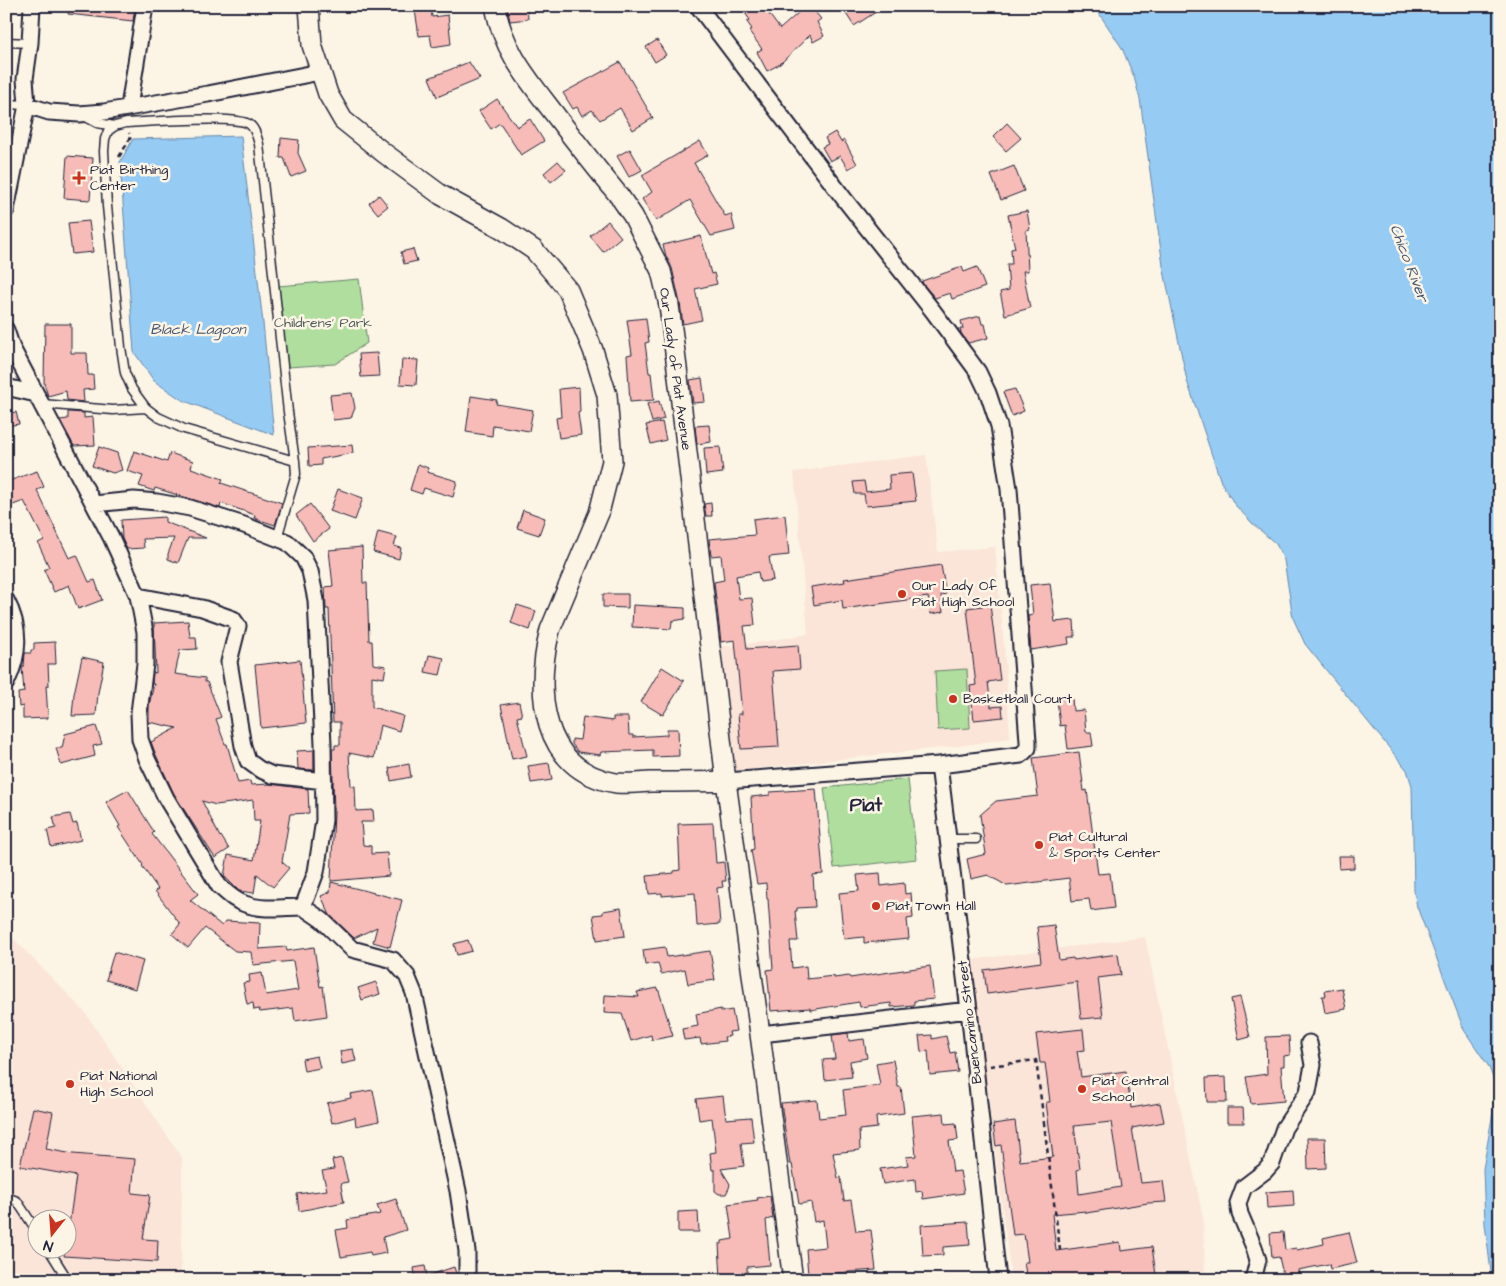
<svg xmlns="http://www.w3.org/2000/svg" width="1506" height="1286" font-family="'Architects Daughter',sans-serif">
<style>
.built{fill:#fbe4d8;fill-rule:evenodd}
.green{fill:#afde9e;stroke:#68806c}
.water{fill:#96cbf4;stroke:#6887aa}
.building{fill:#f8bcb8;stroke:#22223b;fill-rule:evenodd}
.lines{fill:none;stroke-linecap:round;stroke-linejoin:round}
.service-casing{stroke:#22223b;stroke-width:11}
.minor-casing{stroke:#22223b;stroke-width:19}
.tertiary-casing{stroke:#22223b;stroke-width:22}
.path{stroke:#22223b;stroke-width:2.5;stroke-dasharray:5 4;stroke-linecap:butt}
.service{stroke:#fcf5e5;stroke-width:8}
.minor{stroke:#fcf5e5;stroke-width:15}
.tertiary{stroke:#fcf5e5;stroke-width:19}
.poi-dot{fill:#c8321e;stroke:#fcf5e5;stroke-width:2}
.labels{text-anchor:middle;dominant-baseline:central;stroke-width:5;stroke-linejoin:round;paint-order:stroke}
.poi-label{font-size:14px;fill:#22223b;stroke:#fcf5e5;text-anchor:start}
.park-label{font-size:14px;fill:#4c5a59;stroke:#fcf5e5}
.street-label{font-size:14px;fill:#22223b;stroke:#fcf5e5}
.water-label{font-size:15px;font-style:italic;fill:#455572;stroke:#fcf5e5}
.district-label{font-size:19px;font-weight:bold;fill:#22223b;stroke:#fcf5e5}
</style>
<rect width="100%" height="100%" fill="#fcf5e5"/>
<filter id="ink" filterUnits="userSpaceOnUse"><feTurbulence type="fractalNoise" baseFrequency=".02" numOctaves="2"/><feDisplacementMap in="SourceGraphic" scale="10" xChannelSelector="R" yChannelSelector="G"/><feConvolveMatrix kernelMatrix="1 2 1 2 8 2 1 2 1" color-interpolation-filters="sRGB"/></filter>
<g filter="url(#ink)">
<path class="built" d="M926,455L938,552L995,547L1004,644L1010,738L966,745L734,771L719,647L762,642L808,634L794,472Z
M6,931L84,1011L182,1158L181,1275L60,1280H6ZM38,1218H68V1248H38Z
M1145,937L1203,1218L1205,1271L1117,1280H1016L1011,1277L971,960Z"/>
<path class="green" d="M359,279L367,343L335,364L288,367L278,286Z
M967,669L970,728L938,730L935,671Z
M908,779L917,859L834,868L824,788Z"/>
<path class="water" d="M1094,6H1500V1280H1492L1485,1224L1483,1169L1493,1112L1495,1084L1489,1067L1464,1030L1417,907L1414,891L1412,786L1407,770L1305,644L1293,618L1284,560L1276,544L1252,523L1235,505L1221,482L1187,381L1163,266L1140,99L1134,77L1122,48Z
M241,136L263,323L274,435L182,400L154,381L134,352L120,162L133,139Z"/>
<path class="building" d="M69,6H135L133,21L68,14Z
M507,6H527L528,19L510,21Z
M740,6H763L780,29L806,6H810L821,19L817,22L824,36L813,42L810,35L780,64L767,71L757,52L762,49L749,31L752,29L747,22L750,20Z
M841,6H885L854,26Z
M431,8L432,17L448,15L451,44L432,47L430,35L419,36L415,10Z
M657,40L666,55L655,62L646,47Z
M469,62L480,79L437,97L429,78Z
M620,62L653,118L633,130L620,108L600,120L592,110L582,116L577,107L573,109L563,93Z
M497,99L517,127L530,119L544,141L521,155L500,123L491,129L479,111Z
M1007,123L1021,138L1006,151L993,137Z
M835,132L841,142L844,140L857,164L848,169L840,156L830,161L822,147L828,144L825,138Z
M281,138L299,140L298,153L306,171L291,177L284,158H280Z
M700,141L708,155L694,163L725,216L731,214L735,230L711,236L690,200L656,221L642,199L652,192L642,175Z
M630,149L642,170L629,177L617,156Z
M67,156L93,158L90,200L64,198Z
M558,161L566,170L551,182L544,173Z
M1014,166L1024,191L1001,200L991,175Z
M379,195L388,206L378,214L369,203Z
M1027,211L1030,229L1026,230L1028,271H1023L1030,308L1005,315L1000,292L1009,290L1007,264H1012L1011,249L1015,248L1008,215Z
M89,221L93,252L72,254L68,223Z
M608,221L621,237L603,252L590,236Z
M701,236L711,274L714,273L717,284L695,289L702,320L683,324L680,303L672,268L666,256L663,245Z
M413,249L417,261L404,264L401,252Z
M962,267L964,272L977,267L985,287L952,299L950,293L935,298L923,284L922,281Z
M980,316L982,324H985L988,338L968,343L961,333L960,329H963L961,321Z
M646,318L649,342L645,343L649,373H651L654,400L630,402L627,355L632,354L627,320Z
M45,324H71V353H87L88,375H93L94,389L83,390L84,402L67,400L66,391L48,396L44,383Z
M377,353L379,376L361,377L359,354Z
M402,359L418,360L416,385L400,384Z
M702,378L705,402L693,403L690,380Z
M579,387L580,412L578,413L581,435L559,438L556,418L561,417L559,389Z
M1015,389L1024,411L1012,416L1003,392Z
M352,393L355,408L351,418L333,420L330,395Z
M471,396L497,400L496,404L533,410L529,431L493,425L492,436L466,432Z
M659,401L664,419L652,422L647,404Z
M16,412L19,424L6,426V414Z
M68,412L84,413V418L93,417L95,445L74,446L60,420L68,419Z
M662,422L666,440L651,444L646,425Z
M709,425L711,442L697,444L695,426Z
M352,445L353,453L321,459V465L309,466L308,448Z
M99,447L117,453L122,470L113,473L92,466Z
M720,447L723,473L706,475L704,448Z
M134,451L167,462L170,453L193,461L191,468L223,479L221,483L282,503L275,525L254,518L255,515L221,503L220,508L155,488L154,491L139,486L143,476L127,471Z
M418,464L428,468L427,472L457,481L453,497L424,488L422,494L410,490Z
M37,471L44,487L37,490L69,558L77,555L89,582L95,580L102,600L78,609L69,585L54,592L44,570L49,567L38,543L44,540L24,501L13,505L6,488V482Z
M912,473L916,501L866,506L864,494H855L853,482L864,481L866,492L890,489L889,475Z
M338,489L363,498L355,520L330,511Z
M711,503L712,516H706L704,504Z
M310,504L329,529L313,541L296,515Z
M523,510L545,518L539,535L517,528Z
M785,515L789,555L769,557L773,580L760,582L758,572L736,576L739,599L752,598L755,625L744,626L747,649L798,645L800,669L773,671L779,747L741,749L738,714H742L735,640L721,642L714,582L724,580L721,555L711,556L709,539L755,535L753,519Z
M165,517V522L206,538H188L178,563L168,559V554L174,538L143,539L144,548L127,549L122,539L121,520Z
M378,532L397,537L394,546L401,548L399,559L373,552Z
M362,547L363,583H367L369,641H372L373,664L386,666L384,678L372,676V707L403,716L399,731L380,725L374,758L349,753L351,786H355L356,811L373,810L374,822H361L363,845L371,846V854L387,853L389,876L331,881L334,812L332,749H335V745H340V722H333L329,609H326L325,587L333,586L329,550Z
M941,565L946,594L941,595L943,612L931,614L928,597L843,609L842,600L814,605L811,587L845,582L844,579Z
M1050,583L1055,622L1074,620L1075,637H1068L1069,644L1031,650L1028,616L1033,615L1030,585Z
M603,594H628V608L603,607Z
M517,605L536,611L530,630L511,623Z
M633,605L685,608V619L672,621L671,629L632,627Z
M990,605L1000,680L988,682L991,707L1002,706L1003,717L974,720L970,686L976,685L967,608Z
M188,621L190,637H196L197,649L180,650L175,674L205,678V682H207L221,717L216,719L225,744H227L238,783L250,781L251,785L270,784L308,789L309,813L290,814L282,862L289,868L273,887L257,874L254,893L239,891L224,876L228,855L254,860L260,821H254L253,800L216,805L202,801L220,837L221,836L229,849L215,858L174,794L156,755L151,742L177,728L149,722V705L154,684H152L153,672L156,673L154,623Z
M55,642L56,664H48L49,686H46L48,718L23,719V706L19,707L18,693L24,692L22,667H24L25,653H31V650H34V643Z
M429,655L444,658L440,675L425,672Z
M82,657L104,662L98,693L96,715L72,716L74,694Z
M300,660L306,723L261,728L255,665Z
M662,667L684,681L663,715L641,702Z
M1072,698L1073,711L1084,710L1086,732H1091L1093,746L1068,749L1065,725L1060,726L1057,699Z
M519,702L522,716L517,717L527,756L512,759L501,705Z
M583,717L613,721V717H628L629,735H633V737L667,735V729H678L679,756L653,757V750L601,752L600,755L578,752L572,744V739L580,740Z
M96,726L102,744L93,746L95,756L61,765L56,748H62L65,734Z
M314,750V770L298,769L297,751Z
M1079,752L1084,791L1087,790L1098,874L1110,873L1114,908L1091,911L1089,899L1072,901L1069,878L1007,886L988,875L971,879L967,859L986,854L980,815L996,801L1038,796L1033,758Z
M549,763L552,780L531,783L528,766Z
M409,764L411,777L391,781L389,768Z
M816,789L823,874L813,875L815,907L797,908V911H795L798,941H790L792,968L806,966L807,979L834,976V978L849,976L850,978L930,966L934,999L914,1001V1005L891,1007V1003L860,1007L859,1002L810,1010V1008L771,1011L767,970L773,969L768,899H767L766,883L757,884L751,850L754,849L751,797L770,795V792Z
M128,790L154,832L152,834L198,894L190,900L222,926L226,921L260,923L259,949L286,947L287,951L314,947L320,987L323,986L327,1016L295,1021L293,1008L260,1012L259,1009L254,1010L253,1003L247,1004L243,983L250,982L249,975L262,973L266,995L298,990L293,961L253,965L251,952L235,951L205,928L188,948L172,934L180,924L155,891L158,889L142,866L143,865L118,827L120,826L106,802Z
M70,814L73,824L77,823L81,840L51,847L47,830L56,828L53,817Z
M713,823L716,863L724,862L726,881H722L723,887L717,888L720,924L697,926L695,893L662,896V893L649,894L647,876L674,873V871L680,870L678,824Z
M1338,856H1354V868L1339,869Z
M880,873L881,886L904,883L905,894L911,893L913,918L907,919L909,939L864,943V937L844,939L839,893L859,891L857,875Z
M331,882L402,900L390,947L373,942L377,927L354,938L330,915L321,896L330,892Z
M621,908L625,936L597,940L593,915L603,914V911Z
M1054,925L1059,960L1073,958L1074,960L1118,954L1121,975L1098,978L1103,1017L1081,1019L1077,982L987,994L984,970L1041,962L1037,927Z
M468,940L472,951L457,955L454,944Z
M665,947L667,957L710,951L715,980L688,984L685,969L661,974L658,963L645,965L643,950Z
M114,952L143,961L135,989L106,980Z
M376,982L380,994L362,1000L358,988Z
M658,988L673,1036L652,1040L651,1035L631,1041L622,1014L604,1013L605,995L639,997L637,992Z
M1342,988L1346,1009L1325,1013L1322,996H1326L1325,991Z
M1240,997L1250,1037L1239,1040L1231,999Z
M721,1009V1012L732,1010L736,1031L729,1032L730,1036L724,1037L725,1041L701,1044L700,1038L684,1040L682,1029L698,1026L696,1014Z
M1083,1029L1085,1050L1077,1051L1081,1077L1126,1071L1131,1108L1160,1103L1164,1122L1132,1128L1141,1183L1163,1181L1166,1202L1148,1203L1086,1213V1211L1052,1214L1056,1251L1120,1242L1121,1251L1152,1247L1156,1275L1120,1280H1116L1115,1276L1086,1280H1027L1024,1262H1028L1024,1234L1013,1235L1001,1145L996,1146L993,1124L1015,1121L1020,1161L1053,1157L1046,1102H1050L1045,1063H1040L1036,1034ZM1111,1122L1121,1187L1079,1194L1077,1170L1080,1169L1074,1126Z
M848,1033L849,1041L864,1039L867,1058L850,1061L852,1077L825,1080L823,1060L835,1059L832,1035Z
M932,1035V1039L946,1036L950,1053L955,1052L958,1072L930,1075L928,1051L921,1052L919,1036Z
M1289,1036L1290,1055L1284,1056V1066H1281L1284,1101L1251,1104L1246,1077L1267,1074L1266,1037Z
M353,1049L356,1061L342,1064L340,1051Z
M317,1056L320,1068L304,1071L302,1059Z
M893,1060L898,1087H901L904,1113L876,1117L877,1128L859,1130L860,1150L833,1153L838,1178L841,1177L844,1201L851,1200L856,1231L871,1230L876,1270L808,1275L806,1249L826,1247L823,1220L814,1222L811,1202L799,1204L792,1164H790L781,1103L817,1100L819,1118L846,1115L843,1090L880,1085L876,1063Z
M1226,1077L1227,1102H1207L1206,1078Z
M373,1090L379,1121L356,1126L355,1117L332,1123L327,1103L351,1098L350,1094Z
M723,1096L726,1119L751,1117L754,1142L741,1143L744,1166L721,1169L730,1184L729,1188L726,1194H719L715,1191V1170H712L710,1153L716,1152L712,1118L699,1120L696,1099Z
M33,1108L53,1112L46,1149L73,1154L135,1159L132,1193L150,1195L143,1239L158,1240L157,1262L64,1256L65,1248H68V1232L76,1176L20,1166Z
M1227,1108H1243L1244,1123H1227Z
M944,1113L945,1124L956,1123L958,1140L949,1141L953,1172L960,1171L964,1193L923,1199L922,1191L916,1192L915,1179L883,1184L880,1169L908,1165L906,1157L916,1156L912,1116Z
M1307,1138H1325L1326,1168L1308,1169Z
M342,1158L348,1182L342,1183L341,1186L344,1202L299,1211L297,1194L327,1190L322,1171L334,1169L332,1160Z
M1293,1190L1294,1206L1267,1208L1266,1192Z
M770,1196L773,1218L766,1220L770,1265L747,1267V1276L721,1278L719,1244H722V1241L733,1239L728,1204L758,1200L757,1198Z
M396,1199L406,1230L383,1237L386,1253L371,1256L370,1252L341,1257L336,1230L348,1228L347,1220L380,1214L377,1205Z
M698,1211L699,1232H678V1212Z
M968,1222L970,1245L943,1247V1255L923,1256L921,1225Z
M1283,1232L1285,1250L1296,1248L1297,1250L1324,1244L1323,1238L1349,1232L1357,1263L1330,1269L1329,1264L1298,1270L1299,1275L1284,1279L1279,1257L1272,1258L1270,1233Z
M425,1266L427,1276L454,1267L458,1280H416L414,1268Z"/>
<g class="lines">
<defs>
<path id="service" d="M6,42L30,43
M6,104L27,105
M84,116L97,123L115,126
M42,404L113,410L146,408
M277,538L296,474L295,461L288,412L259,144C257,137 255,128 249,124C235,115 147,122 126,123L115,126L108,131L105,139L104,151L107,206L121,347L125,373L132,389L146,408L158,417L184,429L295,461
M947,839H976
M6,1197L17,1201L38,1233
M48,1248L68,1280"/>
<path id="minor" d="M698,6L845,200L933,311L978,372L988,393L999,426L1009,489L1028,741V748L1021,755L939,765L726,781
M27,105L49,112L79,114L104,112L208,94L320,72
M129,107L145,6
M6,210L27,105L25,79L30,43L32,6
M6,330L12,348L111,537L138,596L145,632V664L139,713L140,739L147,759L166,798L219,886C227,893 235,901 245,904C263,911 284,907 303,907
M6,387L36,394
M94,504L134,500L157,502L190,508L244,525L287,542L303,557L310,571L316,600L323,744L324,820L316,872L303,907L322,920L352,949L393,960L407,976L414,993L458,1191L467,1251V1280
M138,596L202,608L233,619L238,626L229,662L243,746L248,761L259,769L272,775L324,781
M6,600C21,628 20,655 6,683
M939,765L969,1010L998,1280
M761,1034L969,1010
M1253,1280L1258,1260L1254,1247L1240,1214L1238,1203L1244,1187L1265,1171L1272,1163L1284,1128L1308,1092L1313,1065L1309,1043"/>
<path id="tertiary" d="M309,6L312,45L328,94L343,120L384,153L441,195L501,228L534,250L568,290L593,350L607,395L612,461L599,513L550,630C535,691 540,770 616,783C627,784 639,783 650,782C676,782 701,782 726,781
M495,6C503,50 527,78 553,112C575,141 597,169 620,197L633,216L661,271L669,305L677,368L726,781L793,1280"/>
</defs>
<use href="#service" class="service-casing"/>
<use href="#minor" class="minor-casing"/>
<use href="#tertiary" class="tertiary-casing"/>
<path class="path" d="M119,157L131,137L129,133
M990,1066L1036,1060L1060,1250"/>
<use href="#service" class="service"/>
<use href="#minor" class="minor"/>
<use href="#tertiary" class="tertiary"/>
</g>
</g>
<g class="poi-dot">
<path d="M76.5 170.5h5v5h5v5h-5v5h-5v-5h-5v-5h5z"/>
<circle cx="902" cy="594" r="5"/>
<circle cx="953" cy="699" r="5"/>
<circle cx="1039" cy="845" r="5"/>
<circle cx="876" cy="906" r="5"/>
<circle cx="70" cy="1084" r="5"/>
<circle cx="1082" cy="1089" r="5"/>
</g>
<g class="labels">
<g class="poi-label">
<text x="90" y="170">Piat Birthing<tspan x="90" dy="16">Center</tspan></text>
<text x="912" y="586">Our Lady Of<tspan x="912" dy="16">Piat High School</tspan></text>
<text x="963" y="699">Basketball Court</text>
<text x="1049" y="837">Piat Cultural<tspan x="1049" dy="16">&amp; Sports Center</tspan></text>
<text x="886" y="906">Piat Town Hall</text>
<text x="80" y="1076">Piat National<tspan x="80" dy="16">High School</tspan></text>
<text x="1092" y="1081">Piat Central<tspan x="1092" dy="16">School</tspan></text>
</g>
<g class="park-label">
<text x="323" y="323">Childrens' Park</text>
</g>
<g class="street-label">
<text transform="translate(675 369) rotate(82)">Our Lady of Piat Avenue</text>
<text transform="translate(970 1022) rotate(-97)">Buencamino Street</text>
</g>
<g class="water-label">
<text transform="translate(1409 263) rotate(69)">Chico River</text>
<text x="198" y="329">Black Lagoon</text>
</g>
<g class="district-label">
<text x="866" y="805">Piat</text>
</g>
</g>
<rect width="1506" height="1286" fill="none" stroke="#fcf5e5" stroke-width="25"/>
<rect x="12" y="12" width="1481" height="1261" fill="none" stroke="#22223b" stroke-width="2" filter="url(#ink)"/>
<g transform="translate(52 1234) rotate(197)"><circle r="24" fill="#fcf5e5" stroke="#a5a1a1"/>
<path d="M0-4L9 19L0 12L-9 19Z" fill="#c8321e"/>
<text y="-8" font-size="14" font-weight="bold" text-anchor="middle" fill="#22223b">N</text>
</g>
</svg>
